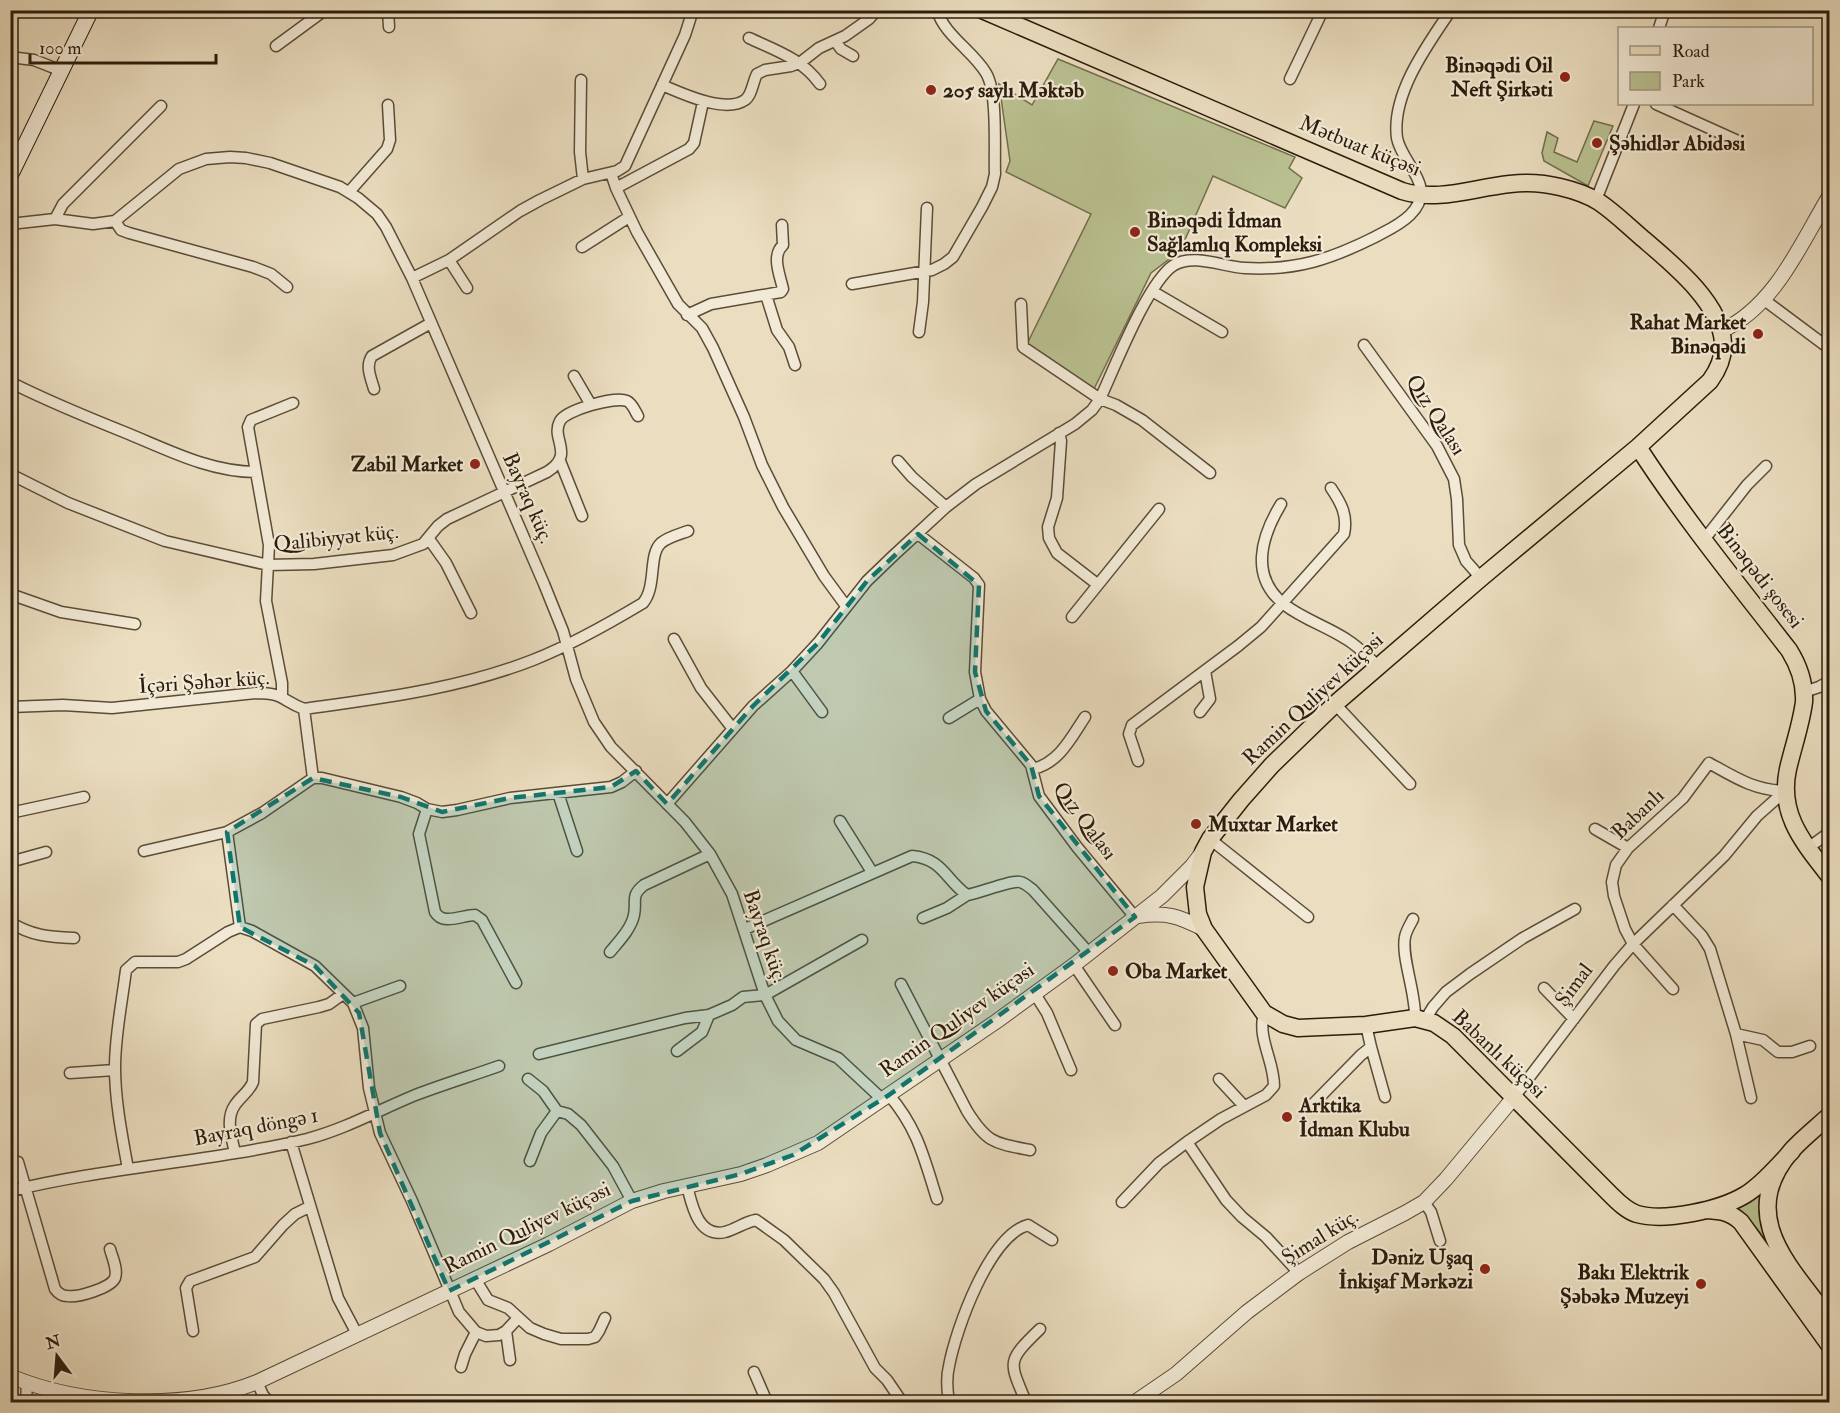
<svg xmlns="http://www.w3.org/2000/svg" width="1840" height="1413" font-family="'IM FELL Double Pica',serif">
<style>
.green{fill:#bac191;stroke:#726e4e;stroke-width:1.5}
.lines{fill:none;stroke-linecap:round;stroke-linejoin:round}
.minor-casing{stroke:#5b4c38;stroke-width:13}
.tertiary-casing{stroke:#5b4c38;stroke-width:16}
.secondary-casing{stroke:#2b1c0b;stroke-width:17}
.primary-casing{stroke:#2b1c0b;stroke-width:19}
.minor{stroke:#f2ead6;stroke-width:10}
.tertiary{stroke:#f2ead6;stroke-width:14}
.secondary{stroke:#f2ead6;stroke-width:15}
.primary{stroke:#ebdec0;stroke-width:16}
.marked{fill:#0f766e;fill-opacity:0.2;stroke:#0f766e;stroke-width:4.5;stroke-dasharray:12 8;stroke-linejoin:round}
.poi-dot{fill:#8f2418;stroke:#f2ead6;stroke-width:2}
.labels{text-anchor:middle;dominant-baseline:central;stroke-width:4.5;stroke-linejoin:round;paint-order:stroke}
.poi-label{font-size:21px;font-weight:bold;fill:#2b1c0b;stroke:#f2ead6;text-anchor:start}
.street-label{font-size:21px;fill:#2b1c0b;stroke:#f2ead6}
</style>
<rect width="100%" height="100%" fill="#ebdec0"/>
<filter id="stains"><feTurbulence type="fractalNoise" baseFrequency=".00333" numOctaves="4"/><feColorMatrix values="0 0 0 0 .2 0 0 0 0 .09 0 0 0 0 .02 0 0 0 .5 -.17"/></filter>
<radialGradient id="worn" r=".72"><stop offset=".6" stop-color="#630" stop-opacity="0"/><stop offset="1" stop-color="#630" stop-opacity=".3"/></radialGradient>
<path class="green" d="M1058,59L1295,157L1289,168L1302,178L1285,208L1213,176L1180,251L1151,273L1094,389L1027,344L1091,214L1006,172L1010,161L999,84L1032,105Z
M1594,121L1613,126L1588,186L1544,161L1542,153L1547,132L1558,138L1554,152L1577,162Z
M1761,1188C1755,1212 1765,1232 1773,1253C1762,1235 1752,1218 1733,1208Z"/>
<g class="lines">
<defs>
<path id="minor" d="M388,10L389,27
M1659,28L1665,10
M749,38C777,51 802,59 820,84
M836,42L841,49L853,56
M276,46L325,10
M10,57L34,60L62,71
M1290,79L1323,10
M581,80L580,152L583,179
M662,85C681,93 725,114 745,100C752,95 753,81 757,74L765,70L791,66L801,62L819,48L845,36L869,19L877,10
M1656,104L1738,141
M611,173L616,188L637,232L678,304L702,328L713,348L744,417L762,465L783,507L824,576L846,606
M616,188L689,149L694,143L703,102
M349,192L387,149L390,140L388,105
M1596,200L1634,104
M55,219L63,204L161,106
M115,221L121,230L129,233L253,267L271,274L287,287
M10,224L55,219L93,224L115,221L179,169L206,159L230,157L246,158L270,163L340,187L358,198L377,214L386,227L412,278L544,584L563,631L576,679L594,722L611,747L685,822L710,854L732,894L765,995L778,1021L796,1040L838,1058L883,1100
M582,247L629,217
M449,260L467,288
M412,278L449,260L520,211L540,200L583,179L617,171L625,166L685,35L693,10
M852,284L932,270L944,264L953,257L982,207L992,187L995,174C994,149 998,93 986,73C973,51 944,35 937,10
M1152,291L1222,332
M766,295L777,330L789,347L795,365
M1763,299L1830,349
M1021,304L1023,347L1100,399L1116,405L1142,420L1210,473
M687,315L711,304L781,292L783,289C780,275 771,256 783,245L782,225
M919,332L923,302L927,208
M1364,345L1437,446L1454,479L1457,499L1459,545L1466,561L1481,578
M574,376L591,405
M10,382C49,402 89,418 129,434C170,451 211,472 256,472
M374,389C371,378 365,366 372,356L431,323
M1059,433L1061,441L1057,498L1048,527L1049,538L1057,553L1097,584
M560,461L582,516
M898,461L912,477L946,507
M10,474L68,503L165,541L268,565L314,564L393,555L423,544L438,526L447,519L547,472C576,454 550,439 560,421C566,410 615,396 627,401C632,403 635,411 638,416
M1281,504C1261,537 1249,577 1285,605C1303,619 1326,626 1346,639C1358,646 1368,657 1378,666
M918,534L974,578L979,585L975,672L980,699L986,711L1031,765L1039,796L1077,847L1135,917
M429,539L446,563L471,613
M1703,541L1747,485L1766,466
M10,594L61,612L135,624
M1072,617L1159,509
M674,639L701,688L733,729
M792,671L822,712
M1804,692L1819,687L1830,681
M282,696V683L266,601L269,545L248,427L251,420L293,403
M1335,704L1410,784
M10,707L63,705L112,708L256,693C284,693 281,700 304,709C382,698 459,689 533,660C571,645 608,624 643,603C657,586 648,555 661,543C668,537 680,534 688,531
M304,709L313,778
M1200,712L1210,699L1205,671
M949,718L980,699
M1138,761L1129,734L1132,725L1238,646L1261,627L1344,534C1348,515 1341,503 1331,488
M1033,769C1059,763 1071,738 1085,717
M558,793L577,851
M667,804L753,706L792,671L818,643L867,581L893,556L946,507L976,484L1075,424L1092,410L1100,399C1114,369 1148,281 1174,265C1195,253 1223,267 1245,268C1296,271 1331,259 1375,237C1388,230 1400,225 1410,215C1439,186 1402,165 1397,138C1391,94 1428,44 1451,10
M427,809L419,834L435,912C443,926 462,915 475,915L482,920L516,983
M10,813L84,797
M840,821L872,872
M1595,829L1628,848
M227,832L240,927L252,931L315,966L353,1003L363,1028L369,1088L380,1133L412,1201L459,1312L476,1332L486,1336L499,1335L506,1331L518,1318
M1210,839L1308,917
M1808,848L1830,832
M144,851L227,832L262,813L313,778H322L401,797L417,803L427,809L442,812L457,810L510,798L611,787L622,782L636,771
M10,862L46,852
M1673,905L1702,936L1710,949L1736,1034L1751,1098
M923,918L947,908L967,895
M1413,919C1410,925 1406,931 1405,937C1401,957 1416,993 1415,1018
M10,922C31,936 50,937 74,938
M745,929L912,856C943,859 945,879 967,895C980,893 1011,880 1020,882C1025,883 1029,887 1033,890L1089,953
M610,952C619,941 631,929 634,915C637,901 630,896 644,885L710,854
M1074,965L1115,1025
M901,984L967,1111C987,1143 994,1143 1030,1150
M1544,988L1574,1019
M1673,989L1633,944L1625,929L1614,896L1612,882L1616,865L1628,848L1683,798L1709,763C1736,778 1754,790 1785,791
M1035,994L1047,1013L1071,1070
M353,1003L400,986
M1425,1020L1433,1007L1446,992L1470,974L1523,938L1575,909
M1736,1034L1763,1040L1778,1052H1792L1810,1046
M1371,1047L1385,1097
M677,1051L702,1032L709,1015
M539,1054L685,1018L709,1015L732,1005L743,997L765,995L862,940
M70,1073L115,1070
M528,1079L543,1091L557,1111L568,1114L581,1125L613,1166L632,1201
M1219,1079L1244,1106
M889,1095C918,1129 924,1158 937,1199
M1515,1096L1614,966L1633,944L1724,856L1757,816L1785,791
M1314,1103L1361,1055L1371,1047L1366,1025
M291,1142L338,1298L357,1334
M1187,1142L1226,1200L1242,1217L1266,1237L1299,1273
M235,1153C232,1138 225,1119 235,1105C241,1096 249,1092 253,1082L256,1024L262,1019L319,1007L329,1004L343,994
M530,1161L541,1133L557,1111
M18,1162L55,1289C58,1293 61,1296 67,1296C77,1298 111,1288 115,1278C118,1269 112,1257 110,1249
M128,1169C122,1136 115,1101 115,1067C115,1035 122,1002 126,970L135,962H178L186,959L228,932L240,927
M687,1186C692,1205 698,1238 725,1232C736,1229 745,1222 756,1220L784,1240L824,1279L834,1293L875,1368L887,1380L902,1402
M10,1191C108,1167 210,1162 307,1139C345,1129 377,1111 413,1096C441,1085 471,1076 499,1066
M1122,1202L1159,1163L1187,1142L1221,1119L1266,1095L1274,1086C1274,1060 1257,1039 1264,1013
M1424,1202L1431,1212L1440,1241
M475,1279L488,1300L508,1308L530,1328L544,1334L561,1339H588L595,1337L599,1331L605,1318
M193,1331L186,1288L190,1281L255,1257L283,1225L295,1214L309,1207
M506,1331L510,1360
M461,1367L465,1354L476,1332
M754,1372L767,1402
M257,1382L263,1395L269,1402
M26,1402L27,1383
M949,1402C947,1390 946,1378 949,1366C956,1329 989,1236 1028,1225L1052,1240
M1026,1402C1009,1361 1006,1362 1040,1329"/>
<path id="tertiary" d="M1721,331C1775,307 1801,243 1830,195
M1138,916C1167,912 1178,916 1204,929
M10,1376C81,1406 186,1411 257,1382L549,1244L632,1201L664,1191L741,1174L767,1165L818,1143L997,1021L1074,965L1162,896L1192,866L1201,854
M1135,1402L1176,1374L1247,1312L1299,1273L1348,1242L1405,1213L1424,1202L1446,1179L1515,1096"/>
<path id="secondary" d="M10,176L91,10"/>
<path id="primary" d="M982,10L1402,191C1439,202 1472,188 1510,184C1526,182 1544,183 1560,187C1573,190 1588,195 1599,202C1614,212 1627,225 1641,237C1670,262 1721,302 1723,343C1724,358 1718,370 1710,381L1638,447L1481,578L1335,704L1272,765L1241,800L1210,839L1203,852L1195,887L1198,914L1204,929L1264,1013L1283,1024L1298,1028L1366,1025L1415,1018L1434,1023L1453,1036L1611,1195C1618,1202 1627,1211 1637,1214C1665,1222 1720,1210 1745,1195C1763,1184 1777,1166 1792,1151
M1638,447C1684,518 1737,583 1789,650C1799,666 1805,682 1804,702C1801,725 1793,747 1788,769C1778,815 1804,843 1830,877
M1830,1115C1817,1127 1803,1138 1792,1150C1735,1216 1790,1266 1830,1320
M1707,1210C1722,1211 1730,1212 1741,1222L1830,1346"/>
</defs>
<use href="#minor" class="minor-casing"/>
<use href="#tertiary" class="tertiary-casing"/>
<use href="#secondary" class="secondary-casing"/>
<use href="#primary" class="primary-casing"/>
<use href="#minor" class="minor"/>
<use href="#tertiary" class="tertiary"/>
<use href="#secondary" class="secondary"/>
<use href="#primary" class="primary"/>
</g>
<path class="marked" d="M918,534L979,585L975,672L986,711L1031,765L1039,796L1135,917L889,1095L793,1155L741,1174L632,1201L449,1291L380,1133L359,1013L315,966L240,927L227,832L313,778L401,797L442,812L510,798L611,787L636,771L667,804L753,706L818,643L867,581Z"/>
<g class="poi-dot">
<circle cx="1565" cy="77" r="6"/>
<circle cx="931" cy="90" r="6"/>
<circle cx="1597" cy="143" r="6"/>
<circle cx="1135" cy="232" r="6"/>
<circle cx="1758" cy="334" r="6"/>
<circle cx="475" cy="464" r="6"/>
<circle cx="1196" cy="824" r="6"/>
<circle cx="1113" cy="971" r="6"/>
<circle cx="1287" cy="1117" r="6"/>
<circle cx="1485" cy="1269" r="6"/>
<circle cx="1701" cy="1284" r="6"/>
</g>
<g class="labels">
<g class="poi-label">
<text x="1553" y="65" text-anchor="end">Binəqədi Oil<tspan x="1553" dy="24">Neft Şirkəti</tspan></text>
<text x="943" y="90">205 saylı Məktəb</text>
<text x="1609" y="143">Şəhidlər Abidəsi</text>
<text x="1147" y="220">Binəqədi İdman<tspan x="1147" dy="24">Sağlamlıq Kompleksi</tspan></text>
<text x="1746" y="322" text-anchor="end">Rahat Market<tspan x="1746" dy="24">Binəqədi</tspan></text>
<text x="463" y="464" text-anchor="end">Zabil Market</text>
<text x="1208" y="824">Muxtar Market</text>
<text x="1125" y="971">Oba Market</text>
<text x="1299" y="1105">Arktika<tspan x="1299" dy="24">İdman Klubu</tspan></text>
<text x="1473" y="1257" text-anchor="end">Dəniz Uşaq<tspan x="1473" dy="24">İnkişaf Mərkəzi</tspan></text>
<text x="1689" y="1272" text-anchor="end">Bakı Elektrik<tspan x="1689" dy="24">Şəbəkə Muzeyi</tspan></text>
</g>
<g class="street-label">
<text transform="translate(1360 146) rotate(22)">Mətbuat küçəsi</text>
<text transform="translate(1436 415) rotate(57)">Qız Qalası</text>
<text transform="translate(528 498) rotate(66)">Bayraq küç.</text>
<text transform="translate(336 538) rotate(-6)">Qalibiyyət küç.</text>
<text transform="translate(1760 576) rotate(52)">Binəqədi şosesi</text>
<text transform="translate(204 682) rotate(-4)">İçəri Şəhər küç.</text>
<text transform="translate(1313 699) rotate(-43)">Ramin Quliyev küçəsi</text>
<text transform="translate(1638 814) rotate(-44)">Babanlı</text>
<text transform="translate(1085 821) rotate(53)">Qız Qalası</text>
<text transform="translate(765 936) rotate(71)">Bayraq küç.</text>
<text transform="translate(1574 985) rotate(-53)">Şimal</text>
<text transform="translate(957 1020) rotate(-35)">Ramin Quliyev küçəsi</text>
<text transform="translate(1499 1054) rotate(43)">Babanlı küçəsi</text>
<text transform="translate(256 1127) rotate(-11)">Bayraq döngə 1</text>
<text transform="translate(527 1228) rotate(-26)">Ramin Quliyev küçəsi</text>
<text transform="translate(1320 1237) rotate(-32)">Şimal küç.</text>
</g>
</g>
<rect width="1840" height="1413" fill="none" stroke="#ebdec0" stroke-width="36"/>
<rect x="12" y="12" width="1816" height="1389" fill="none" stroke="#2b1c0b" stroke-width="3"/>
<rect x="18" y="18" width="1804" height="1377" fill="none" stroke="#2b1c0b" stroke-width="1.5"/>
<rect x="1618" y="27" width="195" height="78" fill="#f2ead6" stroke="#a29885" stroke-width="1.5"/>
<rect x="1630" y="46" width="30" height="9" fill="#ebdec0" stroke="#a29885" stroke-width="1.5"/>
<text x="1672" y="57" font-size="18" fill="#2b1c0b">Road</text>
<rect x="1630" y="72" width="30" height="18" fill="#bac191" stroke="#a29885" stroke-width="1.5"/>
<text x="1672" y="87" font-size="18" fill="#2b1c0b">Park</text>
<g transform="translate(57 1356) rotate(344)" stroke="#f2ead6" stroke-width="4.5" paint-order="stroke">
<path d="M0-4.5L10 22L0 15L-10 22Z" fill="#2b1c0b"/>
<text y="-9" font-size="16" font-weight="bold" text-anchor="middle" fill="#2b1c0b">N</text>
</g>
<path d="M30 54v9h186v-9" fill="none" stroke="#2b1c0b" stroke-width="3"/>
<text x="39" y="54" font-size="18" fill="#2b1c0b" stroke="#f2ead6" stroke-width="4.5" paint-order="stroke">100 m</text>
<rect width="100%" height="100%" filter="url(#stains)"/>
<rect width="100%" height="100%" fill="url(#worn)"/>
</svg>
